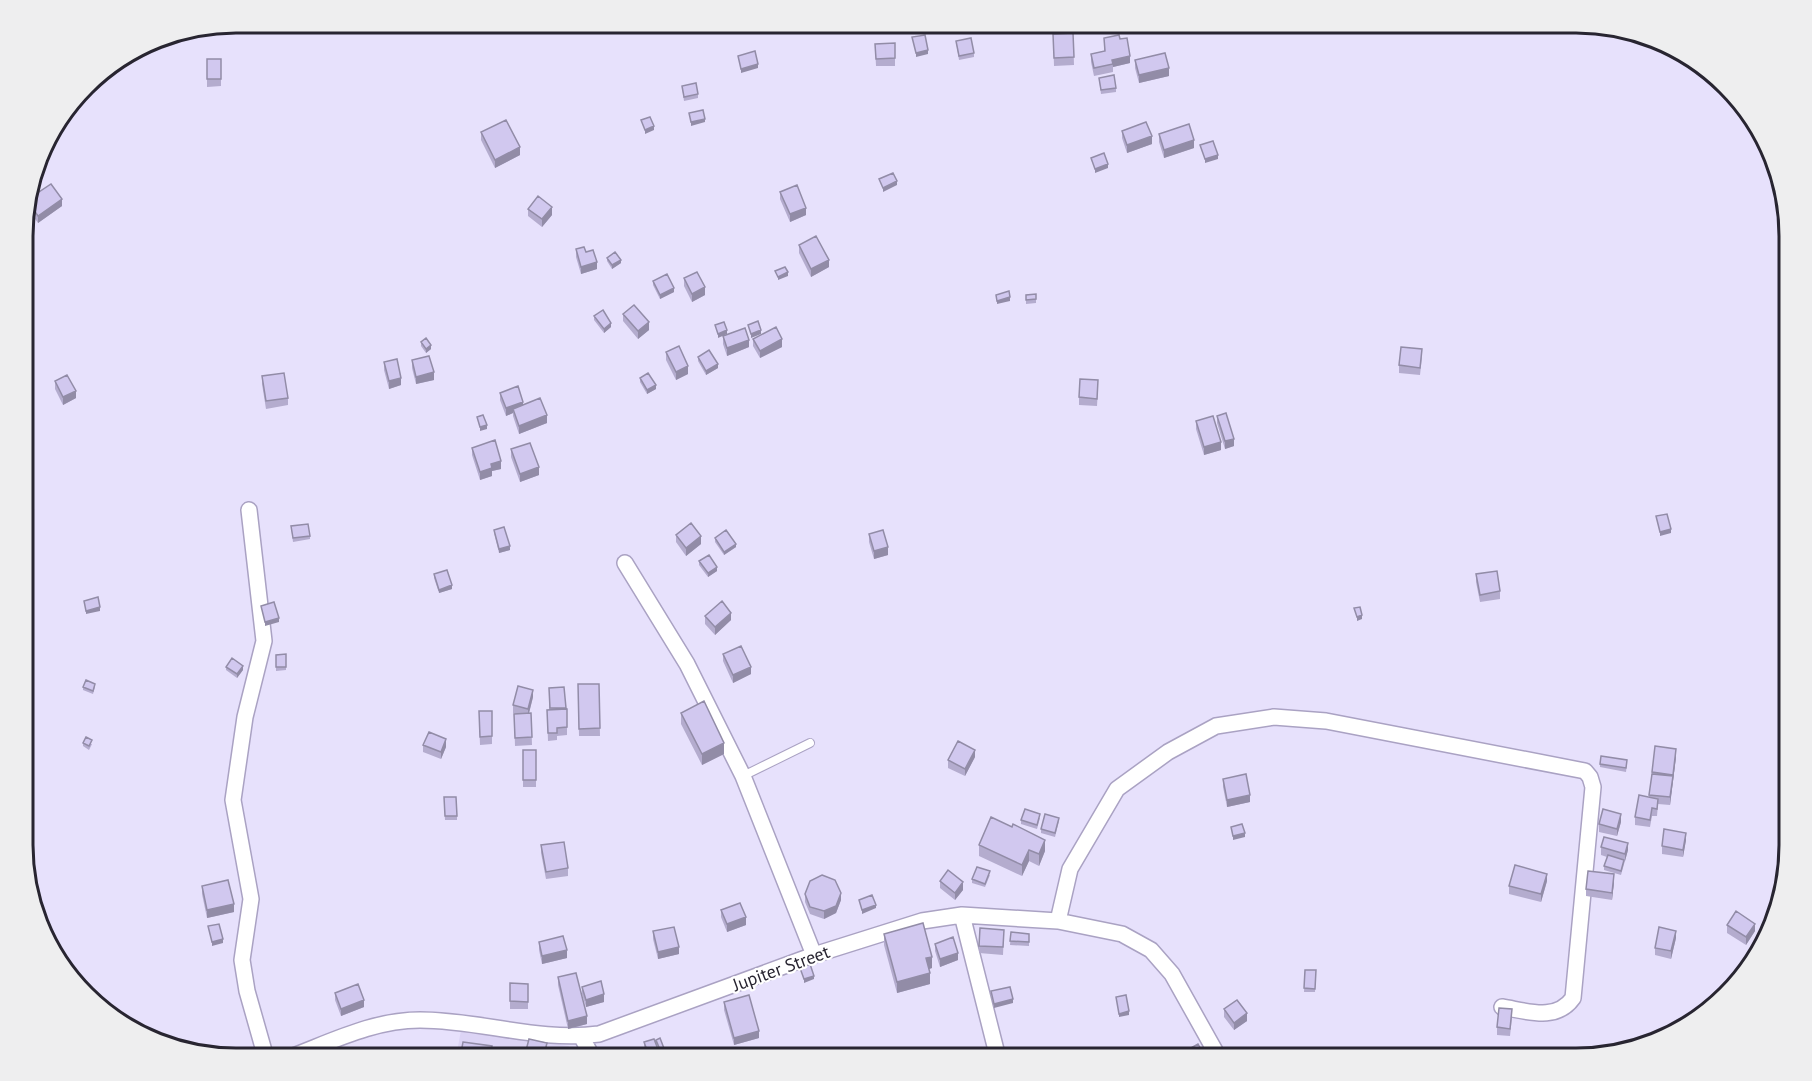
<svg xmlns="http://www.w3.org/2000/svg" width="1812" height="1081" font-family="'PT Sans',sans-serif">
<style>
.built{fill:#dcd4f5}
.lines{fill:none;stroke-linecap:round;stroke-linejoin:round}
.service-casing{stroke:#aaa2c3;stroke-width:10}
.minor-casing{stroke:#aaa2c3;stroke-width:18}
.service{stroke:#fff;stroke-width:8}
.minor{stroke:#fff;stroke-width:15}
.wall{fill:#b4acce}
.shaded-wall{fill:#928ca7}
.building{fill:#d1c8ef;stroke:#928ca7;stroke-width:1.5}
.labels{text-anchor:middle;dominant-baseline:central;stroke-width:4.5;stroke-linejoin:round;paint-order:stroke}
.street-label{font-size:18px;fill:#282531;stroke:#fff}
.rim{fill:none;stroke:#282531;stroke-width:3}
</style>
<rect width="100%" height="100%" fill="#e7e1fc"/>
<path class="built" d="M461,1030L569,1046L565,1058H456Z"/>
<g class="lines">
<defs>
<path id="service" d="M743,776L810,743"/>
<path id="minor" d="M249,510L264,641L245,717L233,800L251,899L242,960L247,991L266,1058
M625,563L687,664L743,776L814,955
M962,915L998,1058
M1058,921L1070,869L1117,789L1168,752L1216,726L1274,717L1326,721L1585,771L1590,777L1593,787L1573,998C1556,1022 1527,1011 1502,1007
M581,1036L593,1058
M288,1058C331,1042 373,1020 420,1020C480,1020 539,1042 599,1034L814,955L922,921L962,915L1058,921L1122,934L1151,950L1172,974L1219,1058"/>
</defs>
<use href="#service" class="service-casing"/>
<use href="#minor" class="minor-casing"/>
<use href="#service" class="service"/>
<use href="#minor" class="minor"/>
</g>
<path class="wall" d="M336,22H354L344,31Z
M379,22H402L392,34Z
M1073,33L1074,65L1054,66L1053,34Z
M1104,38L1120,39L1130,63L1113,67V72L1094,76L1091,62V54L1104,51Z
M956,41L974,53V57L959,60Z
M895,43V66H876L875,44Z
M207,59H221V86L207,87Z
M1135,60L1169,76L1139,83L1135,68Z
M1099,78L1116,88V92L1101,94Z
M682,86L698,94V98L684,101Z
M1122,131L1152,144L1127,153L1122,138Z
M481,132L520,155L495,168L481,140Z
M1159,134L1194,148L1164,158L1159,142Z
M780,192L806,215L790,222L780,199Z
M27,200L62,206L38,223L27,208Z
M528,209L552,215L542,227L528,216Z
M799,245L829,267L811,277L799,253Z
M576,249L586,252L597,269L581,274L576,257Z
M607,258L621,263L612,269L607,261Z
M684,278L705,295L692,302L684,286Z
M653,281L674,292L660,299L653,285Z
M1036,294V303L1026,304V299Z
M623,314L649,330L638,339L623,321Z
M594,316L611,327L604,333L594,320Z
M723,336L749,347L727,356L723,344Z
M753,339L782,347L760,358L753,346Z
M421,342L431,349L426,353L421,346Z
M666,352L688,374L676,380L666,360Z
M698,357L718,368L706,375L698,361Z
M1422,357L1420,375L1399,373V365Z
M412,360L434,380L416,384L412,368Z
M384,362L401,385L389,389L384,370Z
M262,376L288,398V405L266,409L262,384Z
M640,378L656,389L647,394L640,382Z
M55,381L76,398L63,405L55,389Z
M1098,388L1097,406L1079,405V397Z
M500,393L523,404L547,423L519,434L513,416V413L506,416L500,400Z
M1217,416L1234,446L1225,449L1217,423Z
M1196,421L1221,450L1204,455L1196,429Z
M472,448L501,469L492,471V476L480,480L472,455Z
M511,449L539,475L520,482L511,457Z
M291,526L310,536V539L293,542Z
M494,530L510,550L499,553L494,533Z
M869,534L888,555L874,559L869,542Z
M676,535L701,544L686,556L676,542Z
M715,538L736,547L724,555L715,542Z
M699,561L717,571L708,577L699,565Z
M434,574L452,589L439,593L434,578Z
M1476,574L1500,591V599L1480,602L1476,582Z
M705,616L731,620L715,635L705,624Z
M286,654V670L276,671V655Z
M723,654L751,674L733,683L723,661Z
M226,667L243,670L237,678L226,670Z
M578,684H599L600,736H579Z
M83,687H95L93,694L83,690Z
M564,687L566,709H567V735L557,736V740L548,741L547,710H549V688Z
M533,697L529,713H531L532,745L515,746L514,714H517L513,713V705Z
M492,711V744L480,745L479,719Z
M681,713L724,754L702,765L681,724Z
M83,743L92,744L89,750L83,746Z
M423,745L446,747L441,759L423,752Z
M523,750H536V787H523Z
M975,757L965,776L948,768V760Z
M1676,757L1670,805L1658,804L1657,816H1652L1650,827L1635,825V817L1649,797L1652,772Z
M1627,763L1626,772L1600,767V764Z
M1223,779L1250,802L1227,807L1223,787Z
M444,797L457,816V820H445Z
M1040,818L1037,829L1021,824V820Z
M1059,821L1055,837L1041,833V829Z
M1621,822L1617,836L1599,832V824Z
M1686,840L1683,857L1662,854V846Z
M541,845L568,868V876L546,879L541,853Z
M979,845L1045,851L1039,866L1029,861L1022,876L979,856Z
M1601,847L1628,850L1621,875L1604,870V866L1607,857L1601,855Z
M990,875L985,887L972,883V879Z
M940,881L963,890L955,900L940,888Z
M1547,881L1541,902L1509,894V886Z
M1614,882L1612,900L1586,896V889Z
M202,886L234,912L207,918L202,894Z
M805,894L841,900L836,913L824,919L810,914L805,902Z
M721,910L746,925L727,932L721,917Z
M1727,925L1755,931L1746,945L1727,933Z
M980,928L1004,930L1003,955L979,953Z
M653,931L679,954L658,959L653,939Z
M1011,932L1029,934V946L1010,945Z
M884,934L932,968L929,969L930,984L897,993L884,945Z
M1676,938L1671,959L1655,955V948Z
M539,942L567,958L542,964L539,950Z
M935,944L958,960L940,967L935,951Z
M1305,970H1316L1315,992H1304Z
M558,977L587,1024L568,1029L558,985Z
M510,983L528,984V1009H510Z
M582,987L604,1002L586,1007L582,994Z
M335,993L364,1007L341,1016L335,1000Z
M724,1002L759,1038L734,1045L724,1010Z
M1224,1009L1247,1021L1234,1030L1224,1017Z
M1512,1017L1510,1036L1497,1035V1027Z
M644,1042L661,1058H648L644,1046Z"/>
<path class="shaded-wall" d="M349,22H354L344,31V27Z
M395,22H402L392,34V26Z
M928,50V54L916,57V53Z
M1130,56V63L1113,67L1112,60Z
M758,64V68L741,73V69Z
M1169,68V76L1139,83V75Z
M705,119V122L691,126V122Z
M654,126V130L645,134V130Z
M1152,136V144L1127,153V145Z
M1194,140V148L1164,158V150Z
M520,147V155L495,168V160Z
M1218,155V159L1205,163V159Z
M1108,164V168L1095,173V169Z
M897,181V185L883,192V188Z
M62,199V206L38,223V216Z
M552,207V215L542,227V219Z
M806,208V215L790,222V214Z
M621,260V263L612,269V265Z
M829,260V267L811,277V269Z
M597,262V269L581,274V267Z
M788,272V276L778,280V277Z
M705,287V295L692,302V294Z
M674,288V292L660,299V295Z
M1010,297V301L997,304V301Z
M649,322V330L638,339V331Z
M611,323V327L604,333V329Z
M727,330V334L718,338V334Z
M761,330V334L751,338V334Z
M782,339V347L760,358V351Z
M749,340V347L727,356V348Z
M431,345V349L426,353V349Z
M718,364V368L706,375V371Z
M688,366V374L676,380V372Z
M434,372V380L416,384V377Z
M401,378V385L389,389V381Z
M656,385V389L647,394V390Z
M76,391V398L63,405V397Z
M523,402V409H513V413L506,416V408Z
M547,415V423L519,434V426Z
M487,425V429L480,431V427Z
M1234,439V446L1225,449V441Z
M1221,442V450L1204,455V447Z
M501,461V469L492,471V476L480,480V472L491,464Z
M539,467V475L520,482V474Z
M1671,529V533L1660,536V532Z
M701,536V544L686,556V548Z
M736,544V547L724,555V552Z
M510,546V550L499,553V549Z
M888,547V555L874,559V551Z
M717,567V571L708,577V573Z
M452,585V589L439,593V590Z
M100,607V611L86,614V611Z
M731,613V620L715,635V627Z
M1362,615V619L1357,621V617Z
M279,618V622L265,626V622Z
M243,666V670L237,678V674Z
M751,667V674L733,683V675Z
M533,690V697L528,717V709Z
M446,739V747L441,759V752Z
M724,743V754L702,765V754Z
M1676,749V757L1670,805V797Z
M975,750V757L965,776V769Z
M1250,795V802L1227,807V800Z
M1621,814V822L1617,836V829Z
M1245,833V837L1233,840V836Z
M1686,833V840L1683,857V850Z
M1045,840V851L1039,866V854Z
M1628,843V850L1625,861V854Z
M1029,850V861L1022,876V865Z
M1547,874V881L1541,902V894Z
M1614,874V882L1612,900V893Z
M963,882V890L955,900V893Z
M841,893V900L836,913L824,919V911Z
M234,904V912L207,918V910Z
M876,905V908L862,914V910Z
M746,917V925L727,932V924Z
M1755,924V931L1746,945V937Z
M1676,931V938L1671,959V951Z
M223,939V943L212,946V942Z
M679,947V954L658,959V952Z
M567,950V958L542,964V956Z
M958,953V960L940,967V959Z
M932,957V968L926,970V958Z
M930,973V984L897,993V982Z
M814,976V979L804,983V979Z
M604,994V1002L586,1007V1000Z
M1013,999V1003L994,1008V1004Z
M364,1000V1007L341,1016V1009Z
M1129,1011V1015L1119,1017V1014Z
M1247,1013V1021L1234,1030V1023Z
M587,1016V1024L568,1029V1021Z
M759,1031V1038L734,1045V1038Z
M547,1043V1051L545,1058H543Z
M665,1051V1054L661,1056V1052Z"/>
<path class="building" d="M340,22H349L344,27Z
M387,22H395L392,26Z
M1073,33L1074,57L1054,58L1053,34Z
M925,35L928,50L916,53L912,37Z
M1119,35L1120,39L1127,38L1130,56L1112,60L1113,64L1094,68L1091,54L1105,51L1104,38Z
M971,38L974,53L959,56L956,41Z
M895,43V58L876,59L875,44Z
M755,51L758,64L741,69L738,56Z
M1165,53L1169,68L1139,75L1135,60Z
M207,59H221V79H207Z
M1114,75L1116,88L1101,90L1099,78Z
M696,83L698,94L684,97L682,86Z
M703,110L705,119L691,122L689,113Z
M650,117L654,126L645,130L641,120Z
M506,120L520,147L495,160L481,132Z
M1146,122L1152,136L1127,145L1122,131Z
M1189,124L1194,140L1164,150L1159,134Z
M1213,141L1218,155L1205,159L1200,145Z
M1104,153L1108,164L1095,169L1091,158Z
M893,173L897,181L883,188L879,179Z
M51,184L62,199L38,216L27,200Z
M797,185L806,208L790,214L780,192Z
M538,196L552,207L542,219L528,209Z
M816,236L829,260L811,269L799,245Z
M584,247L586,252L593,250L597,262L581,267L576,249Z
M615,252L621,260L612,265L607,258Z
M785,267L788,272L778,277L775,271Z
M697,272L705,287L692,294L684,278Z
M667,274L674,288L660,295L653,281Z
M1009,291L1010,297L997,301L996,295Z
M1036,294V299L1026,300V295Z
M634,305L649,322L638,331L623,314Z
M603,310L611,323L604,329L594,316Z
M758,321L761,330L751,334L748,325Z
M724,322L727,330L718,334L715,325Z
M776,327L782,339L760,351L753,339Z
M745,328L749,340L727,348L723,336Z
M426,338L431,345L426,349L421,342Z
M679,346L688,366L676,372L666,352Z
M1401,347L1422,349L1420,368L1399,365Z
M709,350L718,364L706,371L698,357Z
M429,356L434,372L416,377L412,360Z
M397,359L401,378L389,381L384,362Z
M284,373L288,398L266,401L262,376Z
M648,373L656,385L647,390L640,378Z
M67,375L76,391L63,397L55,381Z
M1080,379L1098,380L1097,399L1079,397Z
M518,386L523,402L506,408L500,393Z
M540,398L547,415L519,426L513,409Z
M1226,413L1234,439L1225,441L1217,416Z
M483,415L487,425L480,427L477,417Z
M1213,416L1221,442L1204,447L1196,421Z
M495,440L501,461L491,464L492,468L480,472L472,448Z
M530,443L539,467L520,474L511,449Z
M1667,514L1671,529L1660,532L1656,516Z
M691,523L701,536L686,548L676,535Z
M308,524L310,536L293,538L291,526Z
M504,527L510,546L499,549L494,530Z
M726,530L736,544L724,552L715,538Z
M883,530L888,547L874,551L869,534Z
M709,555L717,567L708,573L699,561Z
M447,570L452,585L439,590L434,574Z
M1497,571L1500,591L1480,595L1476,574Z
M98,597L100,607L86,611L84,601Z
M722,601L731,613L715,627L705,616Z
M274,602L279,618L265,622L261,606Z
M1360,607L1362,615L1357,617L1354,608Z
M741,646L751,667L733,675L723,654Z
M286,654V667H276V655Z
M232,658L243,666L237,674L226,667Z
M86,680L95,684L93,691L83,687Z
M578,684H599L600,728L579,729Z
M518,686L533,690L528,709L513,705Z
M564,687L566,708H550L549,688Z
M704,701L724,743L702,754L681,713Z
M567,709V727L557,728V733H548L547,710Z
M479,711H492V736L480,737Z
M531,713L532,737L515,738L514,714Z
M429,732L446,739L441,752L423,745Z
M86,737L92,740L89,746L83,743Z
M958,741L975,750L965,769L948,760Z
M1655,746L1676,749L1673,775L1652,772Z
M523,750H536V780H523Z
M1601,756L1627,760L1626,768L1600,764Z
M1246,774L1250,795L1227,800L1223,779Z
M1652,774L1673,776L1670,797L1649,795Z
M1639,795L1658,799L1657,809L1652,808L1650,820L1635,817Z
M444,797H456L457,816H445Z
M1025,809L1040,814L1037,825L1021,820Z
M1603,809L1621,814L1617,829L1599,824Z
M1045,814L1059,818L1055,833L1041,829Z
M991,817L1012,827L1013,824L1045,840L1039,854L1029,850L1022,865L979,845Z
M1242,824L1245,833L1233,836L1231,827Z
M1664,829L1686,833L1683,850L1662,846Z
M1604,837L1628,843L1625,854L1601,847Z
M564,842L568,868L546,872L541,845Z
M1608,855L1624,860L1621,871L1604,866Z
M1515,865L1547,874L1541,894L1509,886Z
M977,867L990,871L985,884L972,879Z
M948,870L963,882L955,893L940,881Z
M1588,871L1614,874L1612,893L1586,889Z
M822,875L835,880L841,893L836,906L824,911L810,907L805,894L810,881Z
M228,880L234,904L207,910L202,886Z
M872,895L876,905L862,910L859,900Z
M740,903L746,917L727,924L721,910Z
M1736,911L1755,924L1746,937L1727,925Z
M923,923L932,957L926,958L930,973L897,982L884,934Z
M219,924L223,939L212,942L208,926Z
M674,927L679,947L658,952L653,931Z
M1659,927L1676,931L1671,951L1655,948Z
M980,928L1004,930L1003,947L979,946Z
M1011,932L1029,934V942L1010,941Z
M563,936L567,950L542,956L539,942Z
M953,937L958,953L940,959L935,944Z
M810,964L814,976L804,979L800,968Z
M1305,970H1316L1315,989L1304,988Z
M576,973L587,1016L568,1021L558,977Z
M601,981L604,994L586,1000L582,987Z
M510,983L528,984V1002L510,1001Z
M358,984L364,1000L341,1009L335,993Z
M1010,987L1013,999L994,1004L991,991Z
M749,995L759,1031L734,1038L724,1002Z
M1126,995L1129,1011L1119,1014L1116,997Z
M1237,1000L1247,1013L1234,1023L1224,1009Z
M1499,1008L1512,1009L1510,1029L1497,1027Z
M660,1038L665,1051L661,1052L656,1040Z
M529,1039L547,1043L543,1058H524Z
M654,1039L661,1057L657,1058H650L644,1042Z
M463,1042L492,1046L490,1058H460Z
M1198,1044L1206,1058H1183L1180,1054Z"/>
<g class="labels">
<g class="street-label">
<text transform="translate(781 968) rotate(-20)">Jupiter Street</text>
</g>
</g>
<path d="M0 0H1812V1081H0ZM236 33H1576A203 203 0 0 1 1779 236V845A203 203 0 0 1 1576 1048H236A203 203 0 0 1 33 845V236A203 203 0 0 1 236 33Z" fill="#eeeeef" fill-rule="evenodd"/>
<path class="rim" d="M236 33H1576A203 203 0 0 1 1779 236V845A203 203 0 0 1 1576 1048H236A203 203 0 0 1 33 845V236A203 203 0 0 1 236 33Z"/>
</svg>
